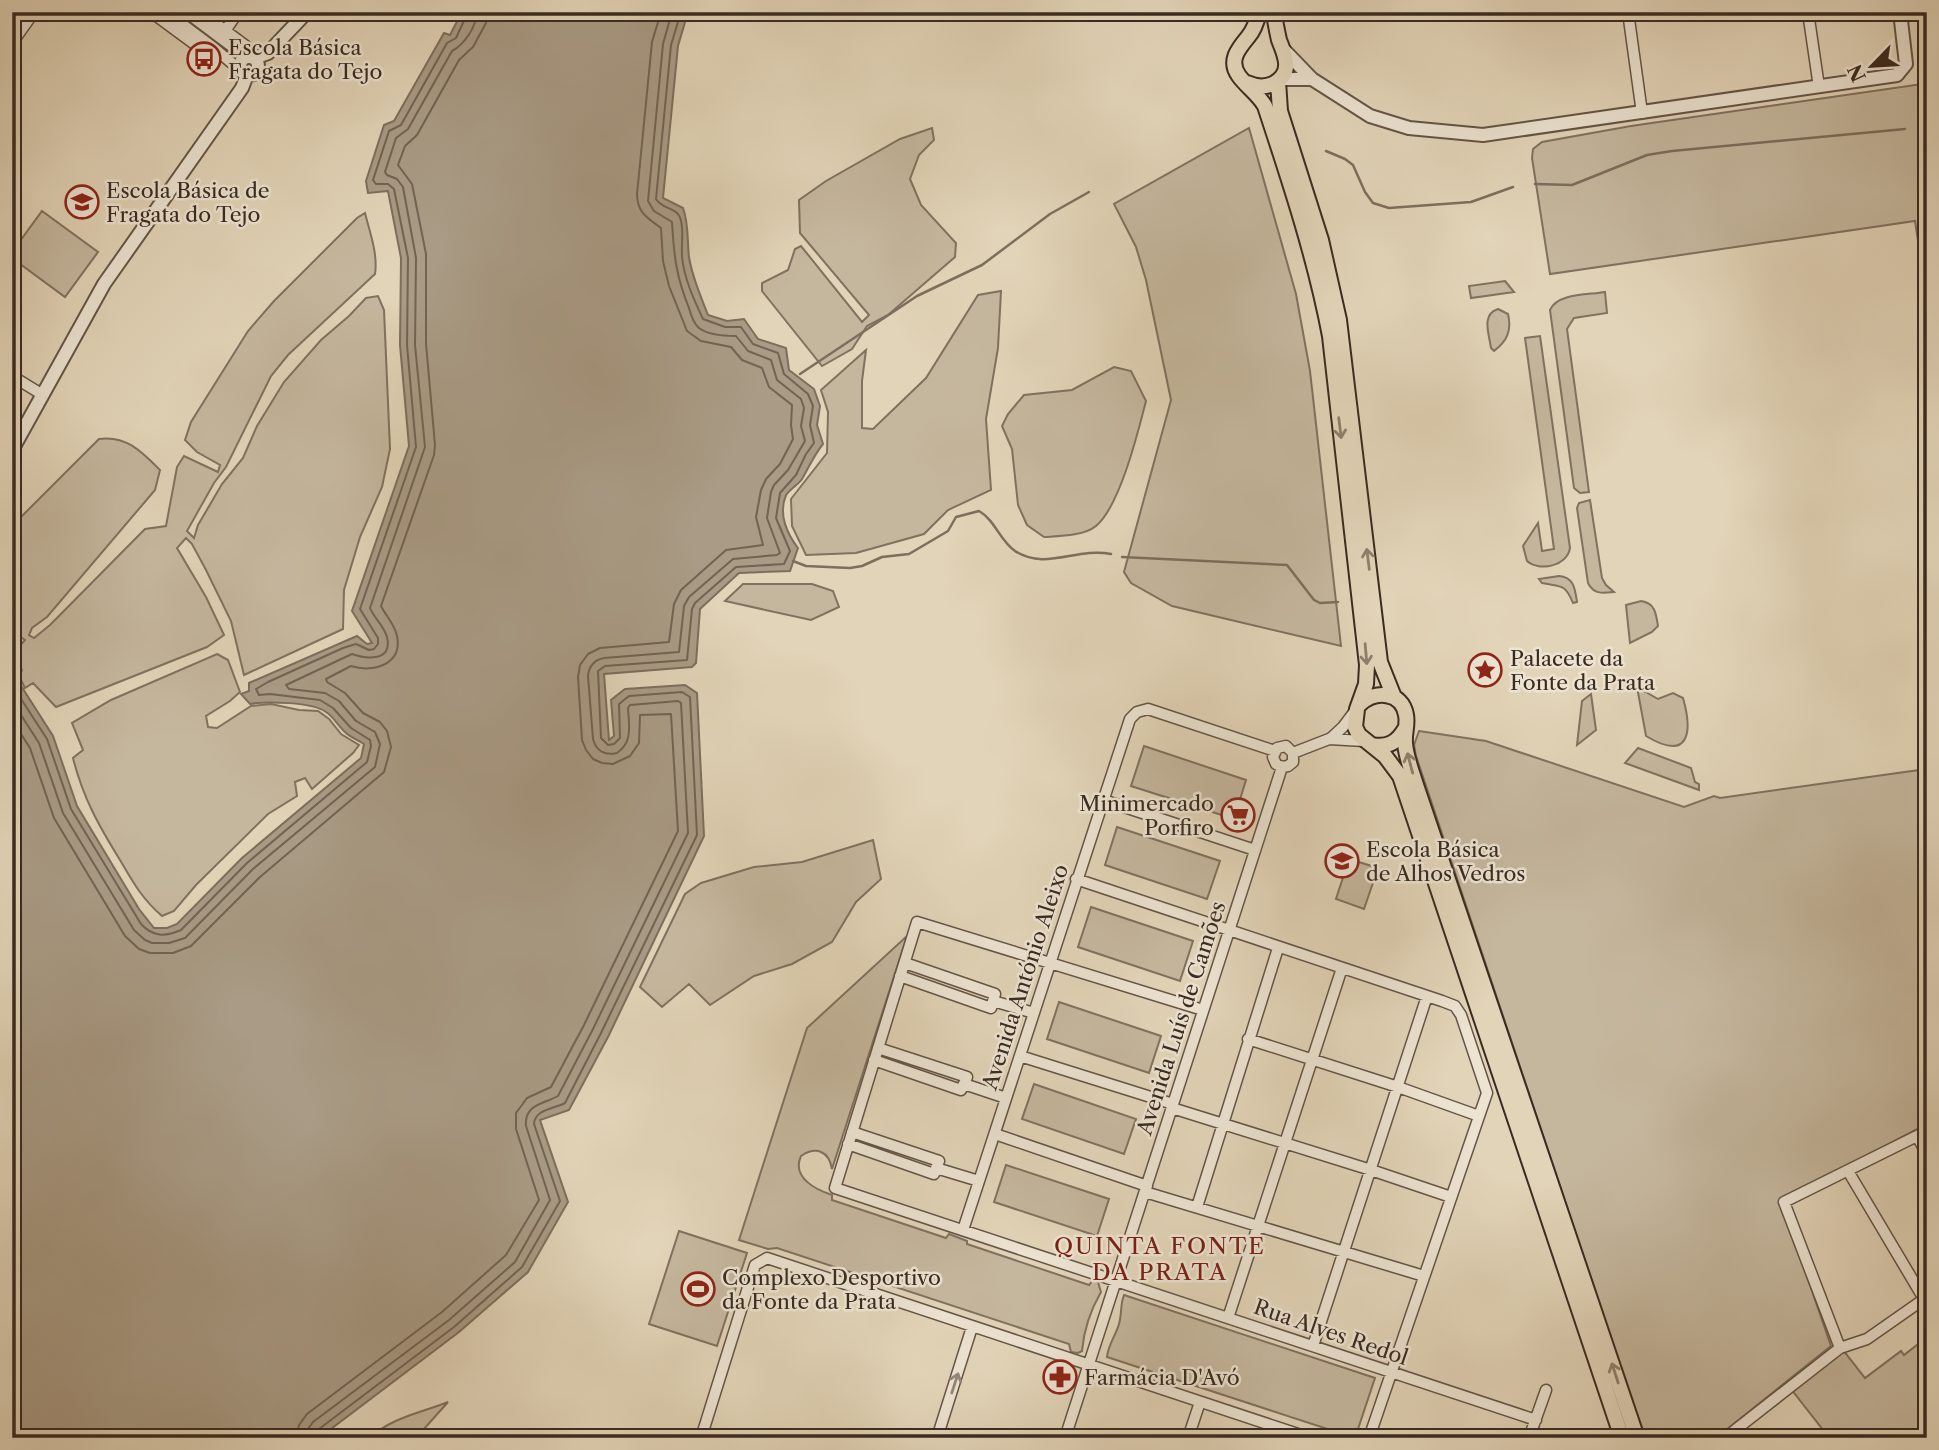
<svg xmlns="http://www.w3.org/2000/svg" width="1939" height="1450" font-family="'Libre Caslon Text',serif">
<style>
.green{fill:#c5b79e;stroke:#807160;stroke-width:2}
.water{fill:#a99b85;stroke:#7d6e5d;stroke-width:2}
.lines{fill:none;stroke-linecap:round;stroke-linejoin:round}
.shore{stroke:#726353;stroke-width:2}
.stream{stroke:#7d6e5d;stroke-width:2.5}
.minor-casing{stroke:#645547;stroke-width:13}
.tertiary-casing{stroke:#645547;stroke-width:16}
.primary-casing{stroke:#3a2b21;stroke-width:18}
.minor{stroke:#ece3d1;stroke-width:10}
.tertiary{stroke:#ece3d1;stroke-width:12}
.primary{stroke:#e2d4b8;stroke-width:14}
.rail{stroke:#3a2b21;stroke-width:2.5;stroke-dasharray:12 12;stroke-linecap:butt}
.oneway{stroke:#8e806c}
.oneway2{stroke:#938779}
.labels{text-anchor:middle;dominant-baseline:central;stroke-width:5;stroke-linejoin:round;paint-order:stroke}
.poi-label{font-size:21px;fill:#3a2b21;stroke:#ece3d1;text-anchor:start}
.street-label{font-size:21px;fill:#3a2b21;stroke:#ece3d1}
.neighbourhood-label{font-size:23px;letter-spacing:2px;fill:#7a1f14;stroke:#ece3d1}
</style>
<rect width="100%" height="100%" fill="#e2d4b8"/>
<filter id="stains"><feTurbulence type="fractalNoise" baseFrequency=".00286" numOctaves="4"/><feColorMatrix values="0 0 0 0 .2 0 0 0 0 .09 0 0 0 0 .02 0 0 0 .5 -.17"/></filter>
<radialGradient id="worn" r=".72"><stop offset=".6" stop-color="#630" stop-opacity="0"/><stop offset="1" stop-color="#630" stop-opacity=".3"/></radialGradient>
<path class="green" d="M1922,84L1927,88V300L1915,221L1550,274L1532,158L1533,149L1542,142L1631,126Z
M932,128L934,140L919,155L910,179L921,205L956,243L955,257L888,315L867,326L852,349L822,366L762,291V283L788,270L795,249L801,246L862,322L869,315L800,233L799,200L826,181L900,139Z
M1249,128L1296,294L1310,371L1341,646L1172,606L1131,583L1124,572L1171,400L1146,280L1136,247L1114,204Z
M42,211L98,252L65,297L12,258V252Z
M365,213C370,233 378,254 375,274L288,355L271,376L226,467L214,483L187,531L194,538L198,525L222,484L243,458L257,426L284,382L321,340L349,316L366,298L378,296L384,310L390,449L382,487L360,537L344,590L343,629L244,675L231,621L206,570L192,544L186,538L177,548L206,597L224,635L207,647L56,707L33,683L25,688L19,676L22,670L12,655L25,640L12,631V526L99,439C126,435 142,452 160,470L155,490L47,617L32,628L29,635L34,638L50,625L145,529L166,526L177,467L184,456L218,472L220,465L197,452L185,440L191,422L248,331L274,301L357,218Z
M1505,281L1514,292L1471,298L1469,286Z
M1001,291L998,348L986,419L991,490L948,510L924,534L856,553L806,555L792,526L791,499L827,453L828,412L821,390L866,350L862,381V428L873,429L926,378L978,295Z
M1605,292L1607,313L1574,318L1567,329L1589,492L1580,493L1574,488L1550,310C1557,293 1588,295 1605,292Z
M1498,309L1508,314C1512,331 1507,341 1494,351L1491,348C1489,334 1481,314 1498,309Z
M1540,336L1570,548C1567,566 1540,572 1527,561L1523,546L1538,523L1542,551L1554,549L1525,338Z
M1114,367L1131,371L1146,401C1138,432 1120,506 1096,526C1084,536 1059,536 1044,537L1027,525L1018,505L1012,449L1002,426L1008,414L1024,395L1072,390Z
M1590,500L1602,578L1606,585L1614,592C1603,593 1594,595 1588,583L1577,508L1579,503Z
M1559,576C1574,577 1575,589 1577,602L1573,603C1565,583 1561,587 1542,583L1539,579Z
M743,584H812L833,591L839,607L811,620L725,601Z
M1641,601C1655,603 1656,613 1658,626L1652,632L1630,643L1626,605Z
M217,654L228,660L240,692L230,701L206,716L208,727L217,728L251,706L271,704L299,710L318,711L329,719L341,734L359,745L353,753L312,789L305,778L295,782L297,796L268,814L196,885L174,911L162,916C142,899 133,882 120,860C99,826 83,798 73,758L83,750L72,723L111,700Z
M1637,687L1658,699L1673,693L1683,698C1693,733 1689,762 1646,736Z
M1591,694L1596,730L1577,745L1582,701Z
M1419,731L1486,741L1684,807L1714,796L1720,798L1919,770L1927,765V1124L1781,1201L1831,1346L1716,1438L1644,1437L1416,756L1414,745Z
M1144,746L1246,780L1234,819L1131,786Z
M1638,748L1691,768L1695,782L1699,784V790L1625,763Z
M1117,827L1220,861L1207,899L1105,865Z
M873,840L881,879L856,902L832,942L792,964L754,976L710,1005L689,984L662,1007L640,987L685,894L701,883L754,867L802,862Z
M1349,859L1378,868L1364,909L1336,899Z
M1091,907L1193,941L1180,981L1078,947Z
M907,936L832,1169C829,1151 816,1146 801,1156C791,1178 817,1190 832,1195V1200L946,1238L949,1234L967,1241V1244L1089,1285L1093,1280L1098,1282L1101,1292C1090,1311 1084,1328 1082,1351L1078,1353L1071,1352L1069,1344L777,1248L768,1249L739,1240L807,1028Z
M1059,1002L1161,1036L1149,1073L1047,1039Z
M1034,1084L1136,1119L1124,1154L1022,1119Z
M1006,1165L1109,1199L1097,1236L994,1202Z
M679,1231L747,1253L717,1346L649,1324Z
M1124,1295L1375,1378L1355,1438L1107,1357C1108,1345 1116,1335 1119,1324C1122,1314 1120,1305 1124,1295Z
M1922,1341L1927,1349V1438H1814L1823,1430L1791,1389L1843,1350L1865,1378L1901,1351L1904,1355Z
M448,1402L416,1438H370C390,1418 423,1412 448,1402Z"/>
<path class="water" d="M462,12H688L678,46L663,198L683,208C689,224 687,240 689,257C692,277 701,297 708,315L727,321L744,319L758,339L786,348L789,370L814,389L820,406L817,425L823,444C814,455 809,467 802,479C798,485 790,489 786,495C778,514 787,534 798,548L790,571L739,573L700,609L696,663L692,667L604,674L609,740L614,736L611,700L625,689L685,685L697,693L704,836L608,1037L569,1110L540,1120L568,1202L528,1272L459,1332L319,1438H12V679L16,678L53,736L77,806L139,909L154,928H167L177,924L242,858L361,758L364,744C358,740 350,737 345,732C338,726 334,717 326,712C313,702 266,701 250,704L241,694L249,691V683L357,636L367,644L372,643L352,611L409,446L400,345L401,258L388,191L368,193L366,181L384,125L394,121L444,33L450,35Z"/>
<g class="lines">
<path class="shore" d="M12,685L47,739L71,809L141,924C153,937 165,937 181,930L247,863L367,762L371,746L370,740L351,728L333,708L320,700L270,694L259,695L256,689L268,682L343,648L356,644L369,650L374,649L378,644V638L360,609L416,447L407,345L408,258L394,189L388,184H376L373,180L389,131L401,125L447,43L456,38L468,12
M12,701L39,743L63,813L134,930L145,940L152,943H169L185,938L253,869L375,767L380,744L375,732L356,721L339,701L325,693L289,689L286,685L352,654C366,659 393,662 387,637C384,626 374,618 370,608L425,447L415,345L416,258L403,187L397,179L387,175L385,172L396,138L408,129L452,51C465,44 476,27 477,12
M12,720L30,748L54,818L125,936L139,949L150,953H173L191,946L260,877L384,772L391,747L387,731L380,722L363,713L345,693L327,682L326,679L351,666C372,673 403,665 397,636C395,625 386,616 381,606L434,455L435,445L426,344V254L412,184L398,165L405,146L417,135L459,60L473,47L486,23L487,12
M296,1438L299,1425L307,1414L442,1312L506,1255L539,1200L516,1129V1113L527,1098L551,1087L584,1025L678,831L671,714L640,715L639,743L630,756L613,764L602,763L593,759L586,750L582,740L578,677L580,665L588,654L600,648L669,642L674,604L681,590L726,550L763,545L756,517L761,490L766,479L780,464L793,439L791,425L792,405L769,387L762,368L742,360L731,347L701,341L687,331L669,286L663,261L661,228C648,218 637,213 637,194L652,42L661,12
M307,1438L308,1429L313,1422L449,1320L515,1262L550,1200L526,1126C524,1104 544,1104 558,1096L593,1029L688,833L681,703L678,701L630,705L628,708C629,726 633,742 617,753C605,756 596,751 593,739L588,676C589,666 594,660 604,658L679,652L684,606L689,597L733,559L777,555L780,553L767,518L771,492L774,485L788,470L805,441L801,426L804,408L801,399L777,380L771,360L748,351L736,336C725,336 708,335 699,328C693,323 691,315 689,308C676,276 674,256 672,222L654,211L648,201L663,44L672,12
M316,1438L319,1429L454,1327L522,1267L560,1201L534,1124C535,1109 554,1109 565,1103L601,1033L697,835L690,697L682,692L629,696L619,704L620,738L614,744L608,745L601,738L598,671L605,666L687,660L692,609L695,603L736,567L784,564L790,551L776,518L780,493L796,475L806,454L814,443L810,425L813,406L808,394L784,374L778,353L753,344L741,327H725L703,319C694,300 684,278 682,257C681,246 685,223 678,214C672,207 661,208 656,199L671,45L681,12"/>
<path class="stream" d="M1326,151L1345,159L1353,165L1365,192L1373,203L1389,208L1471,202L1513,187
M1535,184L1572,185L1647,155L1672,151L1905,129
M800,374L917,296L982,265L1050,214L1089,192
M1122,557L1287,565L1314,600L1320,603L1338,602
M793,561L806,566L850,568L862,566L882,557L909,554L948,531L956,517L979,511C995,520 1000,541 1015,551C1046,571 1076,547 1111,554"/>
<defs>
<path id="minor" d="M151,12L208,54L222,56
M166,12L214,48L240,70
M186,12L246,57
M200,12L246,46L252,57
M1628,12L1642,113
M1808,12L1819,87
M225,31L238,12
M12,43L34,12
M12,376L43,395
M1330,739L1343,727L1355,711
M1293,753L1329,739L1364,741
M1282,767L1276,764L1273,757L1277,748L1286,746L1293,753
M1282,767L1288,766L1293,762V753
M1103,800L1255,850
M1076,879L1442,1001L1455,1006L1461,1015L1487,1093L1369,1438
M900,976L991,1008L995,994L905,963
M993,1001L1034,1013
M1203,1010L917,922L835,1188L1536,1420
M1248,1039L1398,1087L1479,1116
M1020,1056L1173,1104
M874,1060L961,1090L967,1077L878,1048
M964,1084L1006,1098
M1172,1108L1371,1170L1451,1197
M995,1134L1147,1186
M1917,1136L1927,1154
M848,1144L934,1174L939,1161L852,1132
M936,1168L979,1181
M1848,1171L1924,1299
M1145,1192L1424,1276
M1197,1207L1278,948
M963,1230L1130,719L1137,712L1148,709L1275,751
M1228,1318L1342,968
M1313,1346L1427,996
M1840,1348L1784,1202L1927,1131
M701,1438L755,1265L767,1258L1310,1438
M937,1438L972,1327
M1065,1438L1282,767
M1188,1438L1200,1402
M1529,1438L1546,1390
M1725,1438L1840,1348L1867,1339L1927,1297"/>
<path id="tertiary" d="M1285,51L1312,79L1370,116L1409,128L1483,135L1897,75L1906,64L1900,12
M240 66a9 9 0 1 1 18 0a9 9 0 1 1-18 0Z
M254,58L268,53L307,12
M1280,79H1312
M12,450L104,284L242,88L247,75"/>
<path id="primary" d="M1259,12C1257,21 1254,30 1248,37C1238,49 1228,61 1239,76C1247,87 1258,94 1265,106C1290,182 1315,257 1330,336L1367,665L1366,684L1357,709L1355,727L1359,735L1385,756L1400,776L1622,1438
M1278,81L1280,111L1321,240L1339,320L1380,662L1394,697
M1247,83C1256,87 1264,88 1273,84C1294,73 1285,55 1279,40C1277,31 1275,22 1274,12
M1360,704C1375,690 1402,691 1406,715C1408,724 1404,734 1405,743C1406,757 1412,772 1416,785L1637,1438
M1372,745C1387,748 1397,743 1405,729"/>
</defs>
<use href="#minor" class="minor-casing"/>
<use href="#tertiary" class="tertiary-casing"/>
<use href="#primary" class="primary-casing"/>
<use href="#minor" class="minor"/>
<use href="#tertiary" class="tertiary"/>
<use href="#primary" class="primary"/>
<path class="rail" d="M1925,12L1927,22"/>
</g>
<defs><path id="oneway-shaft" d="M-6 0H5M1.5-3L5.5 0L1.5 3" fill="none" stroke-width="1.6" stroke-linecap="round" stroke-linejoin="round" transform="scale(1.75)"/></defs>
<g class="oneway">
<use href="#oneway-shaft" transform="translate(1340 428) rotate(83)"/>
<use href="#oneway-shaft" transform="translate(1368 559) rotate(-97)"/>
<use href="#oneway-shaft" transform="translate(1366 654) rotate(85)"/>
<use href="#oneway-shaft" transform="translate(1410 763) rotate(-105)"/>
<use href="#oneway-shaft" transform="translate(1615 1373) rotate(-108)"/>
</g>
<use class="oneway2" href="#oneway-shaft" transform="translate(955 1383) rotate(-72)"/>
<defs>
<symbol id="bus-ring" viewBox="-11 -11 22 22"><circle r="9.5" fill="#ece3d1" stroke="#8f2418" stroke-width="1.5"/><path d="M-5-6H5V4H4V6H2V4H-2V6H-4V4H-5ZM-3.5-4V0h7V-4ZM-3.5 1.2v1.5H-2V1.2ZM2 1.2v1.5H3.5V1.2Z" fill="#8f2418"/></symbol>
<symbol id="school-ring" viewBox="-11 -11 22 22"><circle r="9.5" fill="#ece3d1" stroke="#8f2418" stroke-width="1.5"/><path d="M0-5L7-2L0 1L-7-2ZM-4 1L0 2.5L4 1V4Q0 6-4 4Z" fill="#8f2418"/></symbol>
<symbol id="sight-ring" viewBox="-11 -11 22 22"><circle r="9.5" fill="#ece3d1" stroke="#8f2418" stroke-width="1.5"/><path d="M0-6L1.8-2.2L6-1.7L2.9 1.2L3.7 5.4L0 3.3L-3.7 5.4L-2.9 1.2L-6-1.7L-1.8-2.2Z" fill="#8f2418"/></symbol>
<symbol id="supermarket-ring" viewBox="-11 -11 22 22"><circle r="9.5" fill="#ece3d1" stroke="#8f2418" stroke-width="1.5"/><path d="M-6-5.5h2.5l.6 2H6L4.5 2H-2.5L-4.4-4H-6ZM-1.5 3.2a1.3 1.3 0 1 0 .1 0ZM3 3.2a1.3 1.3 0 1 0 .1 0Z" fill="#8f2418"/></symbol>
<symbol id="stadium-ring" viewBox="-11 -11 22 22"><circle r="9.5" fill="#ece3d1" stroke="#8f2418" stroke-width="1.5"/><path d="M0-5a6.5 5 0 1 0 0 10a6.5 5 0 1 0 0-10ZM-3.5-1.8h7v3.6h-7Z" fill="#8f2418"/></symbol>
<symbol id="pharmacy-ring" viewBox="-11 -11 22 22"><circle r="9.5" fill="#ece3d1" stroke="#8f2418" stroke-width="1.5"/><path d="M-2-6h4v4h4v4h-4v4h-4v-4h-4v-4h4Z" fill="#8f2418"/></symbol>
</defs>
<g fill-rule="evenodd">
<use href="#bus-ring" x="185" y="40" width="38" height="38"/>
<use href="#school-ring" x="63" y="183" width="38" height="38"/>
<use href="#sight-ring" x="1466" y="651" width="38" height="38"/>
<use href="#supermarket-ring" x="1219" y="796" width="38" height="38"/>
<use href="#school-ring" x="1323" y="842" width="38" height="38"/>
<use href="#stadium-ring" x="679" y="1270" width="38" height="38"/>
<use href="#pharmacy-ring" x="1041" y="1358" width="38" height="38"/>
</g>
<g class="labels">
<g class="poi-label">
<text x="228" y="47">Escola Básica<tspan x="228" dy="24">Fragata do Tejo</tspan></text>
<text x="106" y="190">Escola Básica de<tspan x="106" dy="24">Fragata do Tejo</tspan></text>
<text x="1510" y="658">Palacete da<tspan x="1510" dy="24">Fonte da Prata</tspan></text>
<text x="1214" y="803" text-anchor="end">Minimercado<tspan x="1214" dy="24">Porfiro</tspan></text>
<text x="1366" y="849">Escola Básica<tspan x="1366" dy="24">de Alhos Vedros</tspan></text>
<text x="722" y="1277">Complexo Desportivo<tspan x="722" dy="24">da Fonte da Prata</tspan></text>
<text x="1084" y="1377">Farmácia D'Avó</text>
</g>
<g class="street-label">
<text transform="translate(1025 977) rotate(-72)">Avenida António Aleixo</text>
<text transform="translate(1181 1018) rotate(-72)">Avenida Luís de Camões</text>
<text transform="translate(1331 1332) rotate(19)">Rua Alves Redol</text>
</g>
<g class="neighbourhood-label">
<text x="1160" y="1246">QUINTA FONTE<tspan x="1160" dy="26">DA PRATA</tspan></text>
</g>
</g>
<rect width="1939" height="1450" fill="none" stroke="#e2d4b8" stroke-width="42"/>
<rect x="14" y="14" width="1911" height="1422" fill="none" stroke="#3a2b21" stroke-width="3.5"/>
<rect x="21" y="21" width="1897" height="1408" fill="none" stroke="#3a2b21" stroke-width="2"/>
<g transform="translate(1872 66) rotate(245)" stroke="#ece3d1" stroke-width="5" paint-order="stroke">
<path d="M0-5L12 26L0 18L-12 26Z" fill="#3a2b21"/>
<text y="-10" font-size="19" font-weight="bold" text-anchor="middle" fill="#3a2b21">N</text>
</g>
<rect width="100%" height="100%" filter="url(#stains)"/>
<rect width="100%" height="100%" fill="url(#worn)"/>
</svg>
